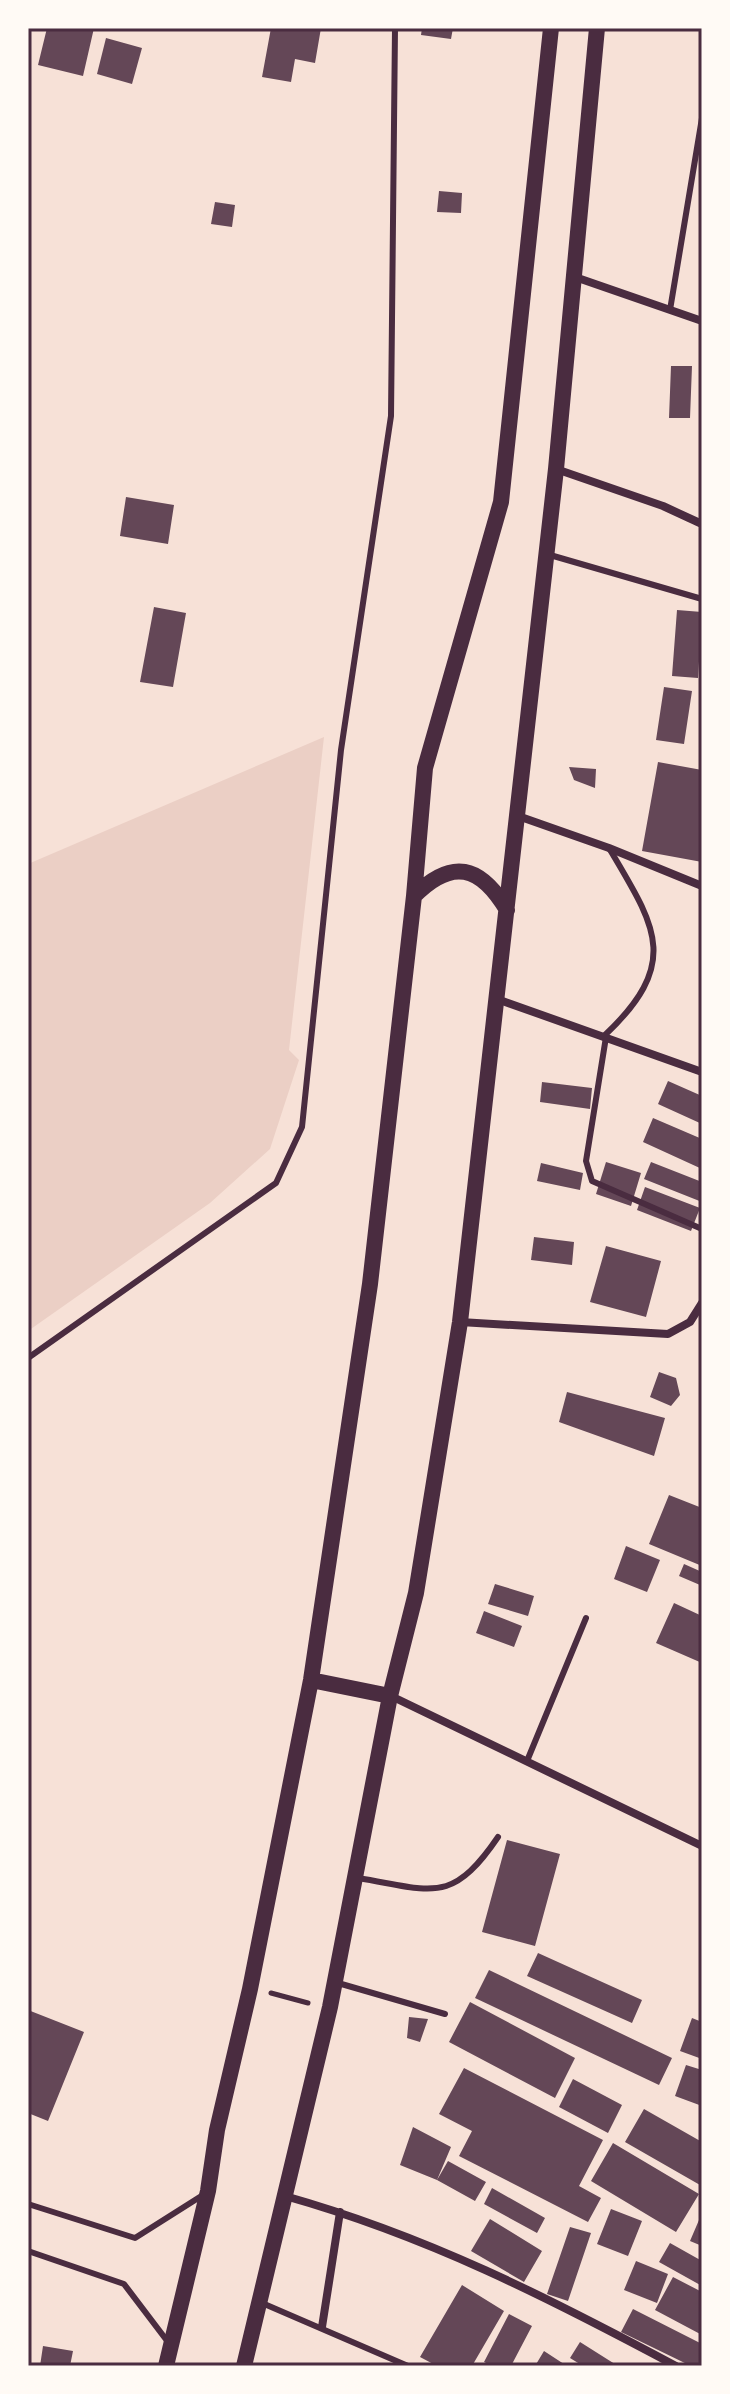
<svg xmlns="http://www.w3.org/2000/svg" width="730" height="2394" font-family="Quicksand,sans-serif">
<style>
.green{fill:#ebcfc5}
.building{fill:#644757}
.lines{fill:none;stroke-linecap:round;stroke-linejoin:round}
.path{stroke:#4a2c40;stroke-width:5}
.service{stroke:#4a2c40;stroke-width:6}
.minor{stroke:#4a2c40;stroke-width:8}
.secondary{stroke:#4a2c40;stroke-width:16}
.neatline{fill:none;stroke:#4a2c40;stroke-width:3}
</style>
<rect width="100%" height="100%" fill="#f7e1d7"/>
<path class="green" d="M324,737L289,1050L299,1060L270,1149L210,1203L28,1331V864Z"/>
<path class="building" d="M47,28H94L83,76L38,65Z
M271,28H321L315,63L295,59L291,82L262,77Z
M422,28H453L451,39L421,35Z
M106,38L142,48L132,84L97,74Z
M439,191L462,193L461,213L437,212Z
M215,202L235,205L232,227L211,224Z
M671,366H692L690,418H669Z
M126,497L174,505L168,544L120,536Z
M154,607L186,613L173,687L140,682Z
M677,610L702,612L698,678L672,676Z
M664,687L692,691L684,744L656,740Z
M658,762L702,770V862L642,851Z
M569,767L596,769L595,788L574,780Z
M668,1081L702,1096V1124L658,1104Z
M542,1082L592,1088L590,1109L540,1102Z
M653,1118L702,1139V1169L643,1142Z
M606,1162L641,1173L631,1206L596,1194Z
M651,1162L702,1182V1202L644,1179Z
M541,1163L583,1173L580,1190L537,1181Z
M645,1187L700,1208L691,1231L637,1210Z
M534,1237L574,1242L572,1265L531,1260Z
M606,1246L661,1261L646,1317L590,1302Z
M659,1372L676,1378L680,1395L671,1406L650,1397Z
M567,1392L665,1418L654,1456L559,1422Z
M669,1495L702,1508V1566L649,1544Z
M626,1546L660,1560L647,1592L614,1579Z
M684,1564L702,1572L700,1585L679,1576Z
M495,1584L534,1596L528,1616L488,1604Z
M674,1603L702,1616V1663L656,1643Z
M484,1611L522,1626L514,1647L476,1633Z
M507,1840L560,1854L535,1946L482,1932Z
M538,1953L642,2000L632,2023L527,1976Z
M489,1970L672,2058L659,2085L475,1998Z
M470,2002L575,2058L555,2098L449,2042Z
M28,2010L84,2032L48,2121L28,2113Z
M409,2017L428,2019L420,2042L407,2038Z
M692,2018L702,2022V2059L680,2051Z
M686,2065L702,2070V2106L675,2096Z
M464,2068L603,2140L579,2186L601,2198L588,2222L459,2156L472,2131L439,2114Z
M573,2079L622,2105L608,2133L559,2107Z
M644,2109L702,2142L700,2185L625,2142Z
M413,2127L451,2147L437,2180L448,2161L486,2182L475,2201L437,2180L400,2165Z
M613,2143L699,2194L676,2232L591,2181Z
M492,2188L545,2218L537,2233L484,2204Z
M611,2209L642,2221L628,2256L597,2244Z
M702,2213V2246L690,2241Z
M490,2219L542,2251L524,2282L471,2251Z
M570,2227L591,2233L568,2301L547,2294Z
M670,2243L702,2261V2286L659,2262Z
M636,2261L668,2274L657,2303L624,2290Z
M673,2277L702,2292V2335L655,2310Z
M462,2285L504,2311L472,2366H437L420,2357Z
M633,2309L702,2344V2366H691L621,2332Z
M509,2314L532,2326L511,2366H492L484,2362Z
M580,2342L618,2366H583L570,2358Z
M43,2346L73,2351L70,2366H40Z
M544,2351L567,2366H535Z"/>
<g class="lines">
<path class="path" d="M271,1993L308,2003"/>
<path class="service" d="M670,310L702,118
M550,555L702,599
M605,1035C682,962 655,926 609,848
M606,1037L586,1161L592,1181L702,1229
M28,1358L276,1183L302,1127L341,750L391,416L395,28
M527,1761L586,1618
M358,1878C432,1890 451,1906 498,1837
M338,1983L445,2014
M28,2204L135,2238L203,2195
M28,2251L124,2284L168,2342
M262,2303L408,2366"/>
<path class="minor" d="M575,277L702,321
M556,469L663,506L702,524
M518,816L609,848L702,886
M497,999L702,1072
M460,1322L668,1334L690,1322L702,1303
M391,1696L702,1846
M285,2196C427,2236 547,2297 676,2366
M322,2327L340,2212"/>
<path class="secondary" d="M414,896C452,858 480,865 507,910
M311,1680L390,1696
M166,2366L208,2191L217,2130L250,1989L311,1680L370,1284L414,896L425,768L501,502L551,28
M244,2366L330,2007L390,1696L416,1593L460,1322L556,469L597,28"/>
</g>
<rect width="730" height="2394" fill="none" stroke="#fffaf5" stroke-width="60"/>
<rect x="30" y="30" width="670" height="2334" class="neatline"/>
</svg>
